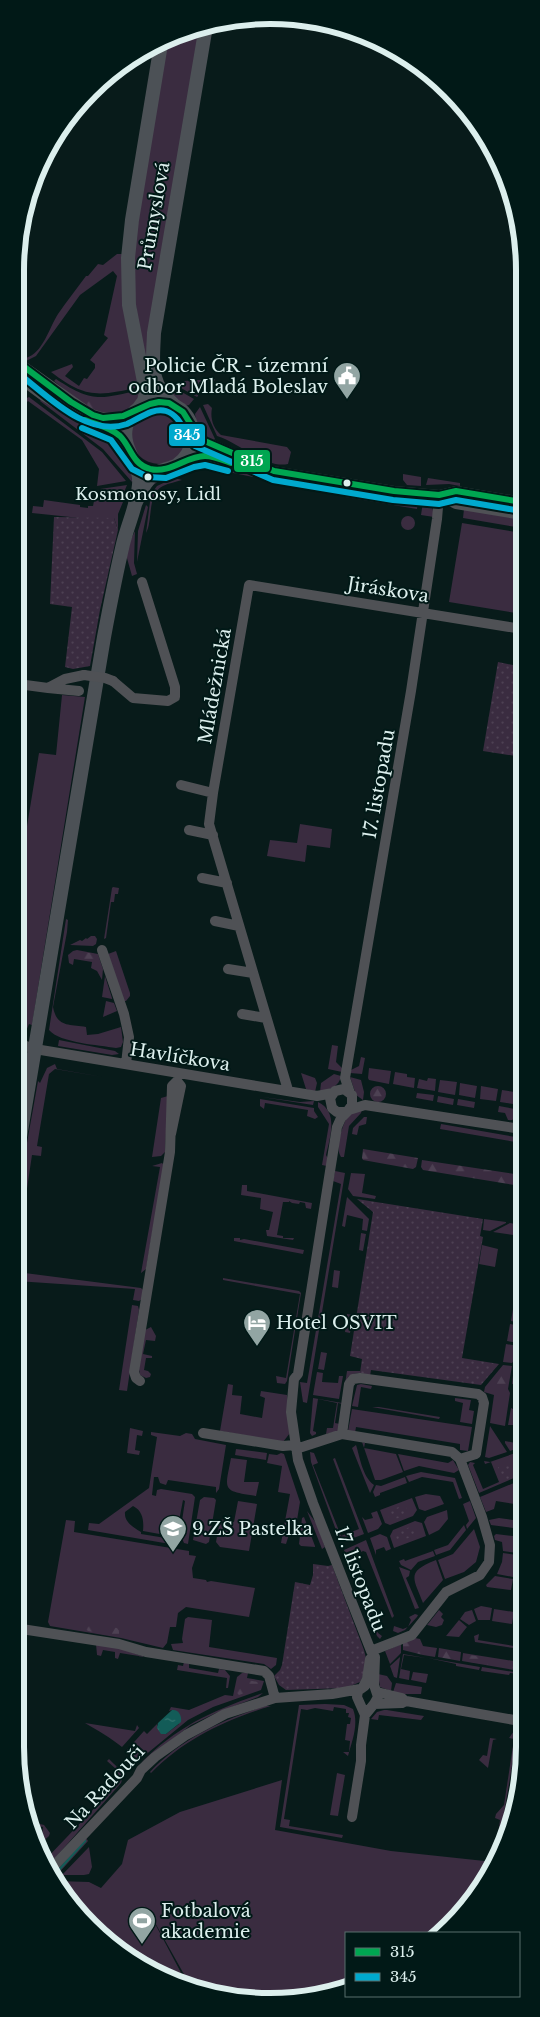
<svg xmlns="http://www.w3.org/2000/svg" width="540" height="2017" font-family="'Libre Baskerville',serif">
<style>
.grass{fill:#3a2c40}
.forest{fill:url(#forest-firs)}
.park{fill:url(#park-dots)}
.water{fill:url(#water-ripples)}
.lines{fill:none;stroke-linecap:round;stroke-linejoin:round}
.stream{stroke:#135c58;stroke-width:2.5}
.minor{stroke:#4f5155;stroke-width:10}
.major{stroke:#4c5156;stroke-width:14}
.minor-bridge{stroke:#4f5155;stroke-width:10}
.bus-1-casing{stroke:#011917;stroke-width:10}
.bus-2-casing{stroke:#011917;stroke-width:10}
.bus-1{stroke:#00a651;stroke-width:6}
.bus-2{stroke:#00a9ce;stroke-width:6}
.bus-dot{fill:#dcefed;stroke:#011917;stroke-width:2}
.labels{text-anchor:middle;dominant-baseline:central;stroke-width:4;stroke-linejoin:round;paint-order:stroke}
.bus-label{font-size:17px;fill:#dcefed;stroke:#011917}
.street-label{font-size:18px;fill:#dcefed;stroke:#011917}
.poi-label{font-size:18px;fill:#dcefed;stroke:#011917;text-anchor:start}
.rim{fill:none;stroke:#dcefed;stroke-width:6}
.line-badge{stroke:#011917;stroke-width:2}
.badge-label{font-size:14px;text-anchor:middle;font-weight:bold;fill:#fff}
</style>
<defs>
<pattern id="forest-firs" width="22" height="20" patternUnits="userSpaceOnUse" patternTransform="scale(1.25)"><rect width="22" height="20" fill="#3a2c40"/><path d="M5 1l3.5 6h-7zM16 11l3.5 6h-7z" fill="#4d4153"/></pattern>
<pattern id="park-dots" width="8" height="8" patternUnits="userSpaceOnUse" patternTransform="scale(1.25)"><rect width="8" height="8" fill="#3a2c40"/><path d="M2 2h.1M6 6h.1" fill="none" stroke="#4d4153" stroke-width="1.8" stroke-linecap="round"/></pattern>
<pattern id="water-ripples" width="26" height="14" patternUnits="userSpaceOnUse" patternTransform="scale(1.25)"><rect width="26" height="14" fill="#135c58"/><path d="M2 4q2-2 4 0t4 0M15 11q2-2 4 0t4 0" fill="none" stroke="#357470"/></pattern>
</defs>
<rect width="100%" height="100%" fill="#081b1a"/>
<path class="grass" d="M200,28L153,385L138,328L132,262L166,42Z
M117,254H122L123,305L140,387C99,396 86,399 51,372L72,364L73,367L65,376L79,386L84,378L87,379L95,368V364L90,360L108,338L104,335L117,276L113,271L80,295L36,356L26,361L19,358V355L26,358C43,353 49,328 58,314C67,301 77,288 86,276H88L98,264L103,265Z
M56,379C92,403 100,399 140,390L138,400L126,411L115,415L82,404L54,381Z
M215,379V381L199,382L198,396L197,397L181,388L184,381Z
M162,387L180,391L194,399L189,405L185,406Z
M29,397L102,452L126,481L97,486L99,469L82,440L28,401L25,404L21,402L19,405L20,401Z
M42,398L87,427L117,439L131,465L132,482L103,449L40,401Z
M208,404L212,408C210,418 213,428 221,435L287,447L291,452L288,464C266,469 238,442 217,436L203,405Z
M200,407L215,439L214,440C201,435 197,428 195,414Z
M131 436a28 28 0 1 1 56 0a28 28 0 1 1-56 0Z
M209,459L205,467C201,467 197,466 193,467C182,468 158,480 151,487L149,483L188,463Z
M213,460L253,474V477L214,469Z
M403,474L421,477V486L407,485L403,480Z
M174,478L182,480C176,482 169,483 163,486C147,493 153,521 146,533L151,494L157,486Z
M428,478L460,483V486L449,484L426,485Z
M127,485L122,497L100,489Z
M96,491L123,502L118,514V530L114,518H80L32,513L33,506L43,507L44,500L80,505V507L88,508V506H93Z
M342,492H368L418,501L417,509L345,497L342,495Z
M466,497L522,506V510L465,501Z
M423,502L432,506L434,517L421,515Z
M146,505L148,507L137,562L138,531Z
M464,509L522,518V528L463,518Z
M401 523a7 7 0 1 1 14 0a7 7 0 1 1-14 0Z
M462,523L522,533V614L449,602Z
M135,531L134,563L137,574L132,576L125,551Z
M62,695L85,697L32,1025L29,1024L26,1031L17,1035L18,881L39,753L56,755Z
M300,824L332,829L330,848L307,845L305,862L267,856L270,840L297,843Z
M113,887L119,888L118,894H115L114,902H111L106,938L104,939L112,888Z
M66,919L68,920L67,932L53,1007C57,1028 70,1024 86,1027L87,1035L98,1034L121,1027L123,1042L121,1047L116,1048C99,1045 60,1043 49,1030Z
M91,936H95L97,939L96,944L93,946L70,945L80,940L82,941L86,938L87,939Z
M77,950L98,954L103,969L102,980L97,971L91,968L92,962L74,959L73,965L69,963L68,955L73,951Z
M116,951L130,993V996L126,1001H124L108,954Z
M105,976L112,998V999L102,997Z
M106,1001L114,1003L117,1011L103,1017Z
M59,1040L115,1051L119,1054L112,1055L58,1046Z
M332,1045L338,1046L336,1062L342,1068V1072L328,1069Z
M361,1057L365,1058L362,1074L350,1073L351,1070L359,1066Z
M55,1064L57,1069L103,1077L55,1069L49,1074L37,1146L42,1147L41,1156L32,1155L17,1256V1199L38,1081L40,1083L47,1068Z
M369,1068L391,1071L389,1084L369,1080L368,1078Z
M395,1072L407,1074V1077L415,1078L414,1088L393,1084Z
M301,1073L315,1078L317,1083L315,1092L306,1089Z
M334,1074L341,1076C339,1087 330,1089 320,1092L321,1083Z
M350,1077L361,1080L364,1092L363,1100L356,1095Z
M428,1078L436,1079L435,1091L417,1088L419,1079L427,1081Z
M440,1080L457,1082L455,1095L438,1092Z
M460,1083L477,1086L475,1098L459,1095Z
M481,1086L498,1089L496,1101L480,1099Z
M502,1090L521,1093L520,1105L500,1102Z
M417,1093L434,1095L433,1101L416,1098Z
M168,1096L165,1152L161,1156L152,1157L161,1098Z
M438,1096L454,1099L453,1105L437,1102Z
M262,1097L300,1102L314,1101L313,1105Z
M260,1099L314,1108V1111L318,1117L315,1119L307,1116L308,1110L265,1103L264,1109L260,1106Z
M458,1099L475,1102L474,1108L457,1105Z
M318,1102C339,1112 330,1137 326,1155L328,1159L327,1166L322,1165L329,1124L318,1107Z
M499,1106L520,1110C519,1116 515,1121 508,1120L505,1113L498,1112Z
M362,1109L361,1113L349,1126L344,1157H341C334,1147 343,1125 348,1115Z
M364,1117H367L366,1124L359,1126L357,1135L352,1134L353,1128Z
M441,1124L521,1138V1143L440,1129Z
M162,1163L164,1165L146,1269L141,1273L160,1167L152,1166Z
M335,1171L345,1173L307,1403L303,1402L300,1382L307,1383L341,1184L333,1181Z
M351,1173L365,1174L362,1193L376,1196L375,1199L353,1196L348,1189Z
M242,1185H247V1191L312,1203L311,1209L306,1208L305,1203L300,1202L299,1204L292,1203L289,1201V1202H283L277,1235L283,1236V1238H294L293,1240L267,1236L266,1230H269L273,1212L260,1209L261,1198L241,1195Z
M347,1197L369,1219L367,1231L362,1230L363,1219L347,1215L345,1227L342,1226Z
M484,1219L506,1222V1223L490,1231L483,1230Z
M510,1223L521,1225V1236L493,1232Z
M361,1233L366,1234L363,1251L359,1250Z
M234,1238H240V1240L244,1239L304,1250L303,1254L234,1241Z
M482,1245L498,1249L495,1267L479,1264Z
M334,1270L340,1271L338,1288L332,1287Z
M17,1272L141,1288L143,1290L142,1299L139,1301L133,1300L135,1289L16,1281Z
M223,1278L299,1291L301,1293L287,1381L285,1384L277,1383L276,1376L286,1378L300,1294L223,1280Z
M514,1303L521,1305V1323L511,1321Z
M132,1305L138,1306L139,1310L127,1391L119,1390Z
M347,1314L353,1315L350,1333L345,1332Z
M510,1324L521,1326L518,1343L507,1341Z
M151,1327L156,1336L155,1341L146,1340L143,1354L152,1356V1358H146L144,1370L148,1371L151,1374L150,1377L146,1378L140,1375L139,1369L145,1330Z
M506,1344L518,1346L516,1358L512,1363L503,1362Z
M321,1352L327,1353L324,1370L318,1369Z
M503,1365L512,1366L508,1389L510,1393L505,1426L490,1423L494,1395L484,1392L485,1387Z
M514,1367L521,1369L518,1383L512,1384Z
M347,1371H360V1373L353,1374L348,1377L343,1404L338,1403L335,1423L340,1424L338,1431L326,1434L327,1428H333L337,1403L318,1399L313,1431L316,1432V1434L312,1436L310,1433L313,1398L342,1403Z
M317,1372L323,1373L322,1382L338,1383L339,1376H343L339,1399L313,1395Z
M228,1384L233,1385L232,1395L242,1396L240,1414L262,1418L265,1398L260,1396L261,1391L287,1395L290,1433L283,1442L220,1431Z
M361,1384L372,1386L371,1389L361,1387L358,1407L352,1406L357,1385Z
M455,1398L471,1400L469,1410L474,1411L472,1424L460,1422L463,1403L455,1401Z
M372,1407H379L440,1417L439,1419Z
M511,1408L517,1411L514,1425H508Z
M352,1409L472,1427L468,1451L460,1450V1444L356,1427L355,1433L348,1431Z
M490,1426L507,1452L489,1458L485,1457Z
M130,1428L143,1431L142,1436L137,1435L135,1450L140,1451L139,1455L127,1453Z
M151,1432L180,1436L186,1433L192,1434L195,1439L226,1445L219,1489L216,1493V1487L168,1480L166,1485L160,1483L158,1477H154L152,1495L156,1496L157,1490L161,1489L192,1494L195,1497L188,1544L184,1543L180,1534L185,1501L183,1500L176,1537L143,1531C144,1521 143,1511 133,1506L125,1512C124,1522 133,1527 141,1532V1534L178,1540L176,1545L88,1530L89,1523L99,1524L149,1488L157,1437L151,1435Z
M505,1441L521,1444V1447L510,1451L505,1443Z
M362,1442L365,1443L364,1448L396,1454L403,1472L381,1480H375Z
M356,1445C360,1457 362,1476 374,1485L370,1493L352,1448Z
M236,1449L267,1453L266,1460L235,1455Z
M521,1451V1475L479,1493L468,1465L470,1462L475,1463L473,1465L483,1489L499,1482L491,1462L485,1464L484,1461L490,1462Z
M310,1452L314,1453L318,1463L313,1465L341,1536L359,1529L333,1459L335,1458L364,1534L343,1542L340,1541L311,1462Z
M281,1453L284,1454L300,1502L296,1526L292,1525L286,1544L281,1543L290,1494L278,1492L282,1466L267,1463L269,1454L277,1455Z
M398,1454L448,1463L453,1460L459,1470L454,1473L419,1466L404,1471Z
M231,1458L247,1460L244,1482H259L256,1496C221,1491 225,1490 231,1458Z
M421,1472L455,1478L462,1498L459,1499L453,1482L422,1477L409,1482L406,1476Z
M405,1477L407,1483L380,1493V1495L375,1497L373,1492L376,1485L381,1486Z
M521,1480V1505L496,1501L494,1509L486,1512L480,1497Z
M426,1494L440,1496L444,1504L425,1511L419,1509L415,1497Z
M204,1497L214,1498L216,1500L209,1542L206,1544L193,1540L200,1500Z
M412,1498L417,1510L413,1516L390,1525L385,1523L380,1510Z
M238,1501L257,1504L249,1551L220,1547L216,1542L220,1519L234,1522Z
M470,1501L476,1518L467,1529L466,1525L469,1521L463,1504Z
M447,1510L448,1519L439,1530L429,1535L424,1522L427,1517Z
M307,1511L317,1524L325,1547L322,1549Z
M377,1511L382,1524L378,1529L368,1533L362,1517L365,1520L373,1518L371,1513Z
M304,1517L315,1546V1547L301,1546L299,1544L302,1518Z
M499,1518L513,1520V1528L491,1525L489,1520Z
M66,1520L75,1521L74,1532L189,1551V1555L196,1556L192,1568L193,1578L206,1580L207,1582L211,1581L255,1588L249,1617L186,1607L178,1613L176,1627H170L167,1643L163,1648L121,1638L50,1626L48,1622Z
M415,1521L422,1523L426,1536L394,1548L390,1536L393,1530Z
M464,1525L466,1530L450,1550L436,1555L434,1550L448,1545Z
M474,1529L480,1547L476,1562L464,1572L445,1579L438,1560L453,1554Z
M380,1534L387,1537L391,1549L386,1551L384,1547L376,1550V1555L370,1538Z
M496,1534L513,1536V1538L521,1539V1547H518L517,1553L503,1551L502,1542L495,1540L494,1536Z
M366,1540L394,1616L392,1618L366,1552L363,1551L349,1558L378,1633L382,1636L380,1639L377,1636L344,1550Z
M433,1551L435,1556L418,1562L411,1570L401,1565L399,1561L404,1559L405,1561Z
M503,1553L517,1555L513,1577L497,1574L502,1562Z
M436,1560L443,1580L423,1603C413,1577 406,1572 436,1560Z
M399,1567L410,1571L409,1576L406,1578L419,1608L415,1609Z
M495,1576L513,1579L511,1590L487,1587L486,1585Z
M481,1606L492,1608L490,1620H478L474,1609Z
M494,1609L514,1612L512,1624L492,1621Z
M439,1610L443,1614L441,1617L444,1620L442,1625L436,1627L427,1625Z
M472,1610L476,1621L469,1625L460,1619L465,1612Z
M415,1614L418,1615L417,1617L405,1630L398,1633L393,1631L394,1626L403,1629L408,1627L411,1620L409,1617Z
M188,1617L212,1620L209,1647L277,1658L276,1665L271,1669L264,1664L173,1650L171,1644L183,1643L182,1639L185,1619Z
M459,1620L467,1627L459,1637L446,1636Z
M479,1634L478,1640L520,1647V1649L475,1642L474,1636Z
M96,1644L119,1648L145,1657L120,1653L118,1659L115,1658V1652L103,1650L101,1656L97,1655Z
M401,1644V1653L390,1664L385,1651Z
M423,1646L437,1648L435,1657L423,1655Z
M463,1653L520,1662V1671L462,1661Z
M403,1654L426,1658L404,1655L401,1669L410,1671L409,1680L399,1678Z
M400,1657V1658L397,1678L394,1677L390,1666Z
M428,1658L480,1667L479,1670L456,1666V1664Z
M184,1662L189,1664V1668L218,1673L219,1669L225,1670L230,1676L228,1688H226L227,1678L177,1670L178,1665L183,1666Z
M482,1667L520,1673V1674L510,1673L509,1675L481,1671Z
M413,1672L428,1674L426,1683L411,1680Z
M242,1673H248L247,1678L264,1681L261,1690L213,1707L188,1720L138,1761L126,1751L144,1731L147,1734L158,1723L157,1725L166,1734L179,1724L172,1710L169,1711L171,1707L189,1710L225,1695L233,1696L237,1677Z
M378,1674L387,1676L392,1683L391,1691L380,1687Z
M396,1683L422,1687L421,1694H402L393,1692Z
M263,1693L258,1697L216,1713L191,1725L141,1763C177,1726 214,1710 263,1693Z
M325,1704L344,1705L353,1709C359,1724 352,1741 348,1756L343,1752H349L350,1741L345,1740L347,1724H350L351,1718L348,1717L349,1713H346V1709L334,1707L333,1711L315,1708L307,1710L301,1709L284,1819L290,1820L289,1826L343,1835L342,1838L280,1827L299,1705Z
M265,1706H271C227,1719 184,1739 151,1773L150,1772C181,1739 222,1720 265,1706Z
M384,1710H387L424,1716L421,1720L379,1715L378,1720L371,1719L377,1712Z
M85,1723L135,1731L137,1725L139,1728L122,1747C111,1738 97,1730 85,1723Z
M514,1731L520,1732V1761L513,1760L496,1861L491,1875L439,1933H346V1989L253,2001L190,1985L144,1903L187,1984L157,1976L78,1915L57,1881L89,1882L101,1888L122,1864L128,1840L180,1812L282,1780L275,1830L391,1851L494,1862L500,1820L495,1818L496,1814L504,1805L514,1739L509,1738Z
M490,1738L497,1739L493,1740L488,1768L479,1760L483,1755L487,1756Z
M109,1759C116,1766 125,1773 121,1783L48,1866L44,1861L109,1793L106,1790L108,1787L112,1790L116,1786L113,1782L119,1781L118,1773H113L116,1769L107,1761Z
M337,1773L345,1775L338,1816L330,1815Z
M40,1824L44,1825L50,1833L49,1836L38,1846L35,1842H41L43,1827L38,1826Z
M86,1838L88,1841L56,1876H54L52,1873Z
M89,1847L92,1867L89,1874L84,1875H62Z"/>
<path class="forest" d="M89,397L99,402L110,398L112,402L110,413C101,415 89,409 84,401L86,398Z
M75,953H92L96,955V959L92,960L75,958L73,955Z
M374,1073L386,1076L387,1080L384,1081L373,1079L371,1075Z
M370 1094a8 8 0 1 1 16 0a8 8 0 1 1-16 0Z
M363,1149L418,1158L416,1167L413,1169L363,1160L362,1158Z
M422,1160L521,1175V1186L423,1170L421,1167Z
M503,1368H508L509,1371L507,1386L500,1391L497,1389L494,1378Z
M293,1502L296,1504L290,1526L287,1523Z
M89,1624L117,1628L119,1630V1634L115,1636L88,1631L86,1629Z
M415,1638L420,1639L423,1646V1655L403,1650V1643Z
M439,1648L461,1652L460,1661L438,1657Z
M470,1655L520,1664V1669L470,1662L469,1658Z
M242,1679L258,1682L259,1688L239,1695L235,1691L239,1681Z"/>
<path class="park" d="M54,517L114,518L118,530L100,610L90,666L73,669L65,667L72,607L50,604Z
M498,662L522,667V757L483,751Z
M357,1199L483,1219L480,1236L483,1237L462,1358L499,1364L481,1385L371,1370L370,1376L360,1373L362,1359L350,1356L373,1212Z
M509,1466L511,1479L500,1480L498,1467Z
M405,1505L409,1514L390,1521L387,1511Z
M413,1526L416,1535L398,1542L394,1533Z
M313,1564L328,1566L332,1565L364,1650L368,1666L360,1682L346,1688L286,1690L279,1685L274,1676L280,1670L282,1665L295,1582L310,1585L313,1575Z"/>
<path class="water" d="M172,1710C178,1709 182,1715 181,1722L166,1734H161L157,1728L158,1723Z"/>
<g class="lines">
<path class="stream" d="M57,1872L85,1841"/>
<path class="minor" d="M19,363L91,414C106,420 120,419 134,412
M19,378L42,395L80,418L116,432L125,443
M192,428L197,437L204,441L268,469
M182,462C206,450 219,460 242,467C252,470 262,471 273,471L394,491L439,495L456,504L522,515
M439,495L456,491L522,502
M113,681L133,698L168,701L175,697V687L142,582
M18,684L48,688L65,679L84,675
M48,688L79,691
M181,785L213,793
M189,830L213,835
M202,878L227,883
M215,921L239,926
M102,950L124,1014L129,1037L126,1064
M228,969L253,973
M242,1014L266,1018
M17,1043L35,1049L317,1096L333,1093
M288,1090L209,824L213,793L249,585L522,629
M350,1093L345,1078L411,691L437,519L439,495
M352,1095L344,1089L335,1091L330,1098L332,1108L337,1112H347L352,1105V1096
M349,1110L365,1105L521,1129
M347,1112L341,1118L337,1127L298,1374L294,1379L291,1412L298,1460L313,1503L371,1651L375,1657L374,1685L378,1697L374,1704
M140,1381L136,1378L134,1372L170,1152L172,1086L177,1081L181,1086L171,1134
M203,1433L283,1446L295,1445
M342,1434L349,1384L353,1379L360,1378L478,1394L482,1397L484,1403L476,1454L460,1459
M296,1449L342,1434L452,1452L460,1459L482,1517L490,1545L489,1562L480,1575L446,1592L412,1635L371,1651
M15,1628L119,1644L146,1652L264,1671L269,1676L275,1698
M365,1686L358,1691L357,1697L365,1715
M363,1687L367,1679L370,1659
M377,1692L402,1698L405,1701
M352,1817L361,1761V1745L365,1715L374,1704L402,1703L406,1701L520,1721
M50,1870L137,1778L141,1770L155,1757L186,1735L225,1714L275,1698L332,1694L360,1689"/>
<path class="major" d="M173,404C148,382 153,363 154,333L206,26
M138,409L144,401L146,392L129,305L128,258L132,220L161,44
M17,1155L104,637C110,605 116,574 123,544C128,524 137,505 139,485C141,464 121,449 126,427C129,415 139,405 152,402C162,400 172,403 180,409C198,424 196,452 177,465C170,469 160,469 153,475C144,482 140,494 135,504"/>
<path class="minor-bridge" d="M84,675L105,678L113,681"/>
<defs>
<path id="bus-1" d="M19,363L71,402L93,415L103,418L123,416L150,404L159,402L169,403L183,412L200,439L274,471L394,491L439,495L456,491L522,502
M85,420C97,425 110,427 120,436C131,447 132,464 150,469C170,474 186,456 205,456C214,456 223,460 231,463"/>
<path id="bus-2" d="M19,374C48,396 87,438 127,424C139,419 153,407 166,411C182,416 184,436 195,446L273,480L393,500L439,504L456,500L521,511
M82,428L111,440L132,469L148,477L166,478L194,467L205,465L228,471"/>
</defs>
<use href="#bus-1" class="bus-1-casing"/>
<use href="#bus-2" class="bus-2-casing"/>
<use href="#bus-1" class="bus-1"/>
<use href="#bus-2" class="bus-2"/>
</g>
<defs>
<symbol id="civic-pin" viewBox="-11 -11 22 30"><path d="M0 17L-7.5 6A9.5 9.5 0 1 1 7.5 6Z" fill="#92a5a3" stroke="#011917"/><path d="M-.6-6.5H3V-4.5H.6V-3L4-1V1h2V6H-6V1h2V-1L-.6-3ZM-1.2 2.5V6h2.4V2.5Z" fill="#fff"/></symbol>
<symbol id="hotel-pin" viewBox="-11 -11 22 30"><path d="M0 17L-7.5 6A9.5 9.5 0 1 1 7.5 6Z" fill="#92a5a3" stroke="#011917"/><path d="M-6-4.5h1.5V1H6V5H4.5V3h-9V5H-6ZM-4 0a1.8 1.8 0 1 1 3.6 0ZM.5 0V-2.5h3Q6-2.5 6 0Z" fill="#fff"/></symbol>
<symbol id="school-pin" viewBox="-11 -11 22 30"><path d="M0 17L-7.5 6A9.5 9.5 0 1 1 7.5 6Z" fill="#92a5a3" stroke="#011917"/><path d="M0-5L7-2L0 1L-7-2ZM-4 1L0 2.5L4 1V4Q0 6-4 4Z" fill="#fff"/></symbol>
<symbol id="stadium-pin" viewBox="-11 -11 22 30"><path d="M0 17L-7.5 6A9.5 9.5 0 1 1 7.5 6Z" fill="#92a5a3" stroke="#011917"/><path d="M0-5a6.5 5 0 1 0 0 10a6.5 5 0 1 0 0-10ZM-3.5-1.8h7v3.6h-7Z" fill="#fff"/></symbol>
</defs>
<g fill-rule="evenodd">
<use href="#civic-pin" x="331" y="360" width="32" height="43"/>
<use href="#hotel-pin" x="241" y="1307" width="32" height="43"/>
<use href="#school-pin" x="157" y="1513" width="32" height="43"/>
<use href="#stadium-pin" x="126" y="1905" width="32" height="43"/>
</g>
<g class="bus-dot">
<circle cx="148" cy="477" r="4.5"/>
<circle cx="347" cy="483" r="4.5"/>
</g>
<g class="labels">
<g class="bus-label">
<text x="148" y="494">Kosmonosy, Lidl</text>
</g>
<g class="street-label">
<text transform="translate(154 216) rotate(-80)">Průmyslová</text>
<text transform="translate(388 590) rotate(9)">Jiráskova</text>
<text transform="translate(215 686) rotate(-80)">Mládežnická</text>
<text transform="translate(379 784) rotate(-80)">17. listopadu</text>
<text transform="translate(180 1057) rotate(9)">Havlíčkova</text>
<text transform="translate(360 1579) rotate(69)">17. listopadu</text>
<text transform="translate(105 1787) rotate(-47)">Na Radouči</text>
</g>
<g class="poi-label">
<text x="328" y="366" text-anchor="end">Policie ČR - územní<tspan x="328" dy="21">odbor Mladá Boleslav</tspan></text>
<text x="276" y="1323">Hotel OSVIT</text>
<text x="192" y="1529">9.ZŠ Pastelka</text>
<text x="161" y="1911">Fotbalová<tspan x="161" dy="21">akademie</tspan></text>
</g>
</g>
<path d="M0 0H540V2017H0ZM270 24H270A246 246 0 0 1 516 270V1747A246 246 0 0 1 270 1993H270A246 246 0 0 1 24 1747V270A246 246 0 0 1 270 24Z" fill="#011917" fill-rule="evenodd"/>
<path class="rim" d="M270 24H270A246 246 0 0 1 516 270V1747A246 246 0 0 1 270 1993H270A246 246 0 0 1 24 1747V270A246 246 0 0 1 270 24Z"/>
<g class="line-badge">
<rect x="168" y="423" width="38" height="24" rx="5" fill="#00a9ce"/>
<rect x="233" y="449" width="38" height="24" rx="5" fill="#00a651"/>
</g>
<g class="badge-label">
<text x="187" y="440">345</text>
<text x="252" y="466">315</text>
</g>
<rect x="345" y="1932" width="175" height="65" fill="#011917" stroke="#596f6d"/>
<rect x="355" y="1948" width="25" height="8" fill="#00a651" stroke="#596f6d"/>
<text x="390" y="1957" font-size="15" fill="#dcefed">315</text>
<rect x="355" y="1973" width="25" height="8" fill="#00a9ce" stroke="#596f6d"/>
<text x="390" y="1982" font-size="15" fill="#dcefed">345</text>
</svg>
